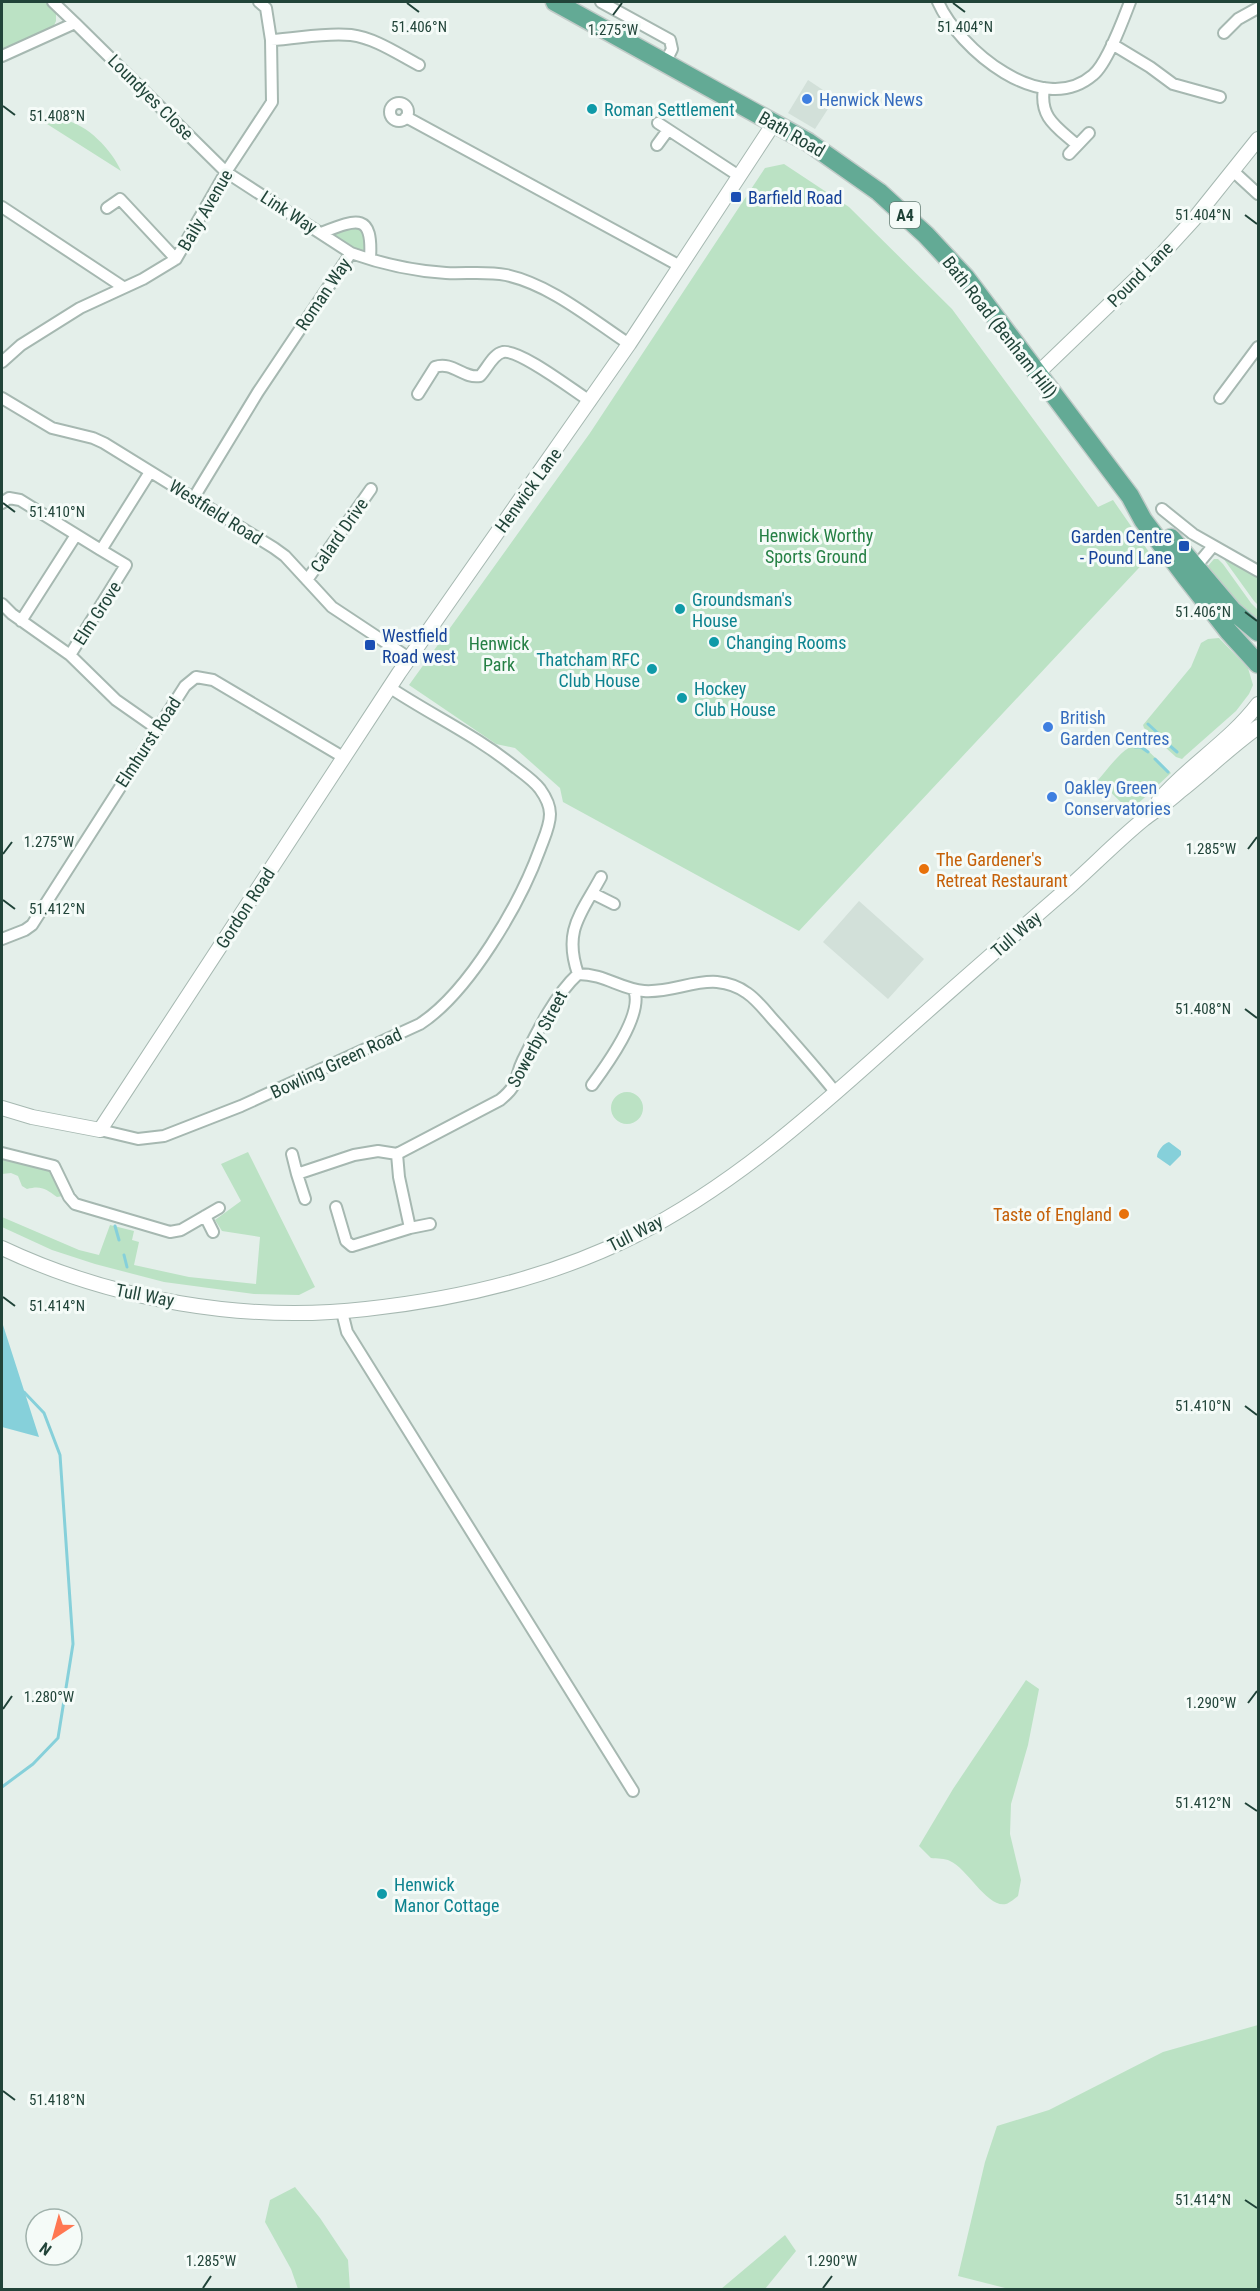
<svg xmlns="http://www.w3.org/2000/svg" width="1260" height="2291" font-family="'Roboto Condensed',sans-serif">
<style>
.built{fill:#d2e0d9}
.green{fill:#bbe2c4}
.water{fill:#86d0da}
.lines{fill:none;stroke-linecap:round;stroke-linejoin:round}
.stream{stroke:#86d0da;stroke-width:3}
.minor-casing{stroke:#a6b8b1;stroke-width:14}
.tertiary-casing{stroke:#a6b8b1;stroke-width:16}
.primary-casing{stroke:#c1cbc8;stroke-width:21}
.minor{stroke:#fff;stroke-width:10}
.tertiary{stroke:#fff;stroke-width:14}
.primary{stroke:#63aa95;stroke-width:18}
.ticks{fill:none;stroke:#214439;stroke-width:2}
.shop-dot{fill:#3f7fe0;stroke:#f5fbf8;stroke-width:2}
.culture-dot{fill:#0f9aa8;stroke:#f5fbf8;stroke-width:2}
.transit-dot{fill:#1a4fb4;stroke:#f5fbf8;stroke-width:2}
.food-dot{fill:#e8710a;stroke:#f5fbf8;stroke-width:2}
.labels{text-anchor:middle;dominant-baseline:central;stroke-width:6;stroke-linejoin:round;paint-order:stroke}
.shield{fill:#f5fbf8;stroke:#617b72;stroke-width:1.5}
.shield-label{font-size:16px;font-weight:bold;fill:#214439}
.street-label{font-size:18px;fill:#214439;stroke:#f5fbf8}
.shop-label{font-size:18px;fill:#366cbe;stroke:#f5fbf8;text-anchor:start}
.culture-label{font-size:18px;fill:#0d838f;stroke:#f5fbf8;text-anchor:start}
.transit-label{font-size:18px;fill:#164399;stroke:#f5fbf8;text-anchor:start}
.park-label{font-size:18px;fill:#268045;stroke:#f5fbf8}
.food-label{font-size:18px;fill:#c56008;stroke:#f5fbf8;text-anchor:start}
.ticks-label{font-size:15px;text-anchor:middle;fill:#214439;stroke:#f5fbf8;stroke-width:6;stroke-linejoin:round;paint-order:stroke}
</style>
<rect width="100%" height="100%" fill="#e4efea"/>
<path class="built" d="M808,80L835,98L815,129L788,113Z
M859,901L924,959L888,999L823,942Z"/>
<path class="green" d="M2,2H47L56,12V21L53,28L2,52Z
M64,120C87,124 112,150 121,171L47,124Z
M784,164L849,207L952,309L1098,507L1113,500L1151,555L799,931L563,802L560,788L515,748L496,744L409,685L590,433L765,168Z
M363,224L370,259L321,233Z
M1223,558L1258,576V605L1254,601Z
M1214,559H1218L1223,564L1251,603L1258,610V624L1250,618L1207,567Z
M1219,638L1248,668L1253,685L1249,694L1236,711L1185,756L1182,759L1176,757L1144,728L1143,725L1191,667L1201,643L1208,639Z
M1140,743L1171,773L1130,811L1098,780C1109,768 1123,746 1140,743Z
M611 1108a16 16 0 1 1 32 0a16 16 0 1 1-32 0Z
M248,1152L315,1287L299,1295L254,1294L164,1282L95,1264L52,1250L2,1227V1217L79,1250L99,1255L110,1225L134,1231L132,1240L139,1242L134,1265L189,1277L256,1284L260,1237L222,1231L215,1220L241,1201L221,1164Z
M2,1157L52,1170L63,1196L57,1197C46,1189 41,1185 27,1189L22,1186L18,1176L11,1173L2,1174Z
M1026,1680L1039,1689L1028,1745L1011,1804L1010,1834L1021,1880L1018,1896C1015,1898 1010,1903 1006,1904C987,1908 968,1869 950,1861C945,1858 937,1859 931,1858L919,1846L953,1789Z
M1258,2025V2289H1009L958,2276L985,2162L997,2126L1049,2110L1163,2052Z
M295,2187L320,2218L348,2260L350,2289H298L291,2269L265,2222L270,2200Z
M785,2235L796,2251L765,2289H721Z"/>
<path class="water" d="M1169,1142L1181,1151V1155L1170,1166L1157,1157C1157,1151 1164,1143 1169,1142Z
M2,1324L3,1325L39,1437L2,1427Z"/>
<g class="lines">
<path class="stream" d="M1148,724L1162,737
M1169,745L1177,752
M1135,747H1141L1148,752
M1155,759L1168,772
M115,1226L119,1240
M124,1255L127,1267
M2,1787L33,1764L58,1738L73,1644L60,1455L44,1413L24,1392"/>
<defs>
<path id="minor" d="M53,2L75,23
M601,2L670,40L672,49L665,63
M938,2C959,49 1042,119 1093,75C1107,64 1123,20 1130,2
M1224,33L1238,19L1258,8
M271,40C297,39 324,32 351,35C375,38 398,54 419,65
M1112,44L1150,67L1173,84L1220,97
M2,56L75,23L226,172L351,253
M1044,88C1039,118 1057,127 1077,145
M390 112a9 9 0 1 1 18 0a9 9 0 1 1-18 0Z
M406,117L680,266
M658,123L739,176
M657,145L668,130
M1069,154L1089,133
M1233,171L1258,194
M2,207L123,287
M107,208L120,199L176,259
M321,233C357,219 373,212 370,259
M2,362L21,345L80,308L143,279L176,259L226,172L272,102L271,40L266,8L259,2
M418,394L435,367C453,361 463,379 480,376C487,369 493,354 503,352C520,349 574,391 590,401
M2,398L52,428L93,438L104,443L274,548L285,556L332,607L409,658
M1220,398L1258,347
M150,472L101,550L126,565L70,655L116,700L156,728
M193,499L258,392L351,253C382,264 413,271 446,273C465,274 486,271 506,275C551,285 591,319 629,344
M2,503L9,498L20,500L101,550
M1162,509L1193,534L1258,571
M1193,570L1213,546
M307,580L371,489
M2,604L12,614L70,655
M21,621L76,535
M592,893L614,904
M2,939L25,930L32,925L185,686L196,677L213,680L343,757
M578,974C563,930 581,914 601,877
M592,1085C606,1066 644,1014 634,990
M100,1130L138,1139L164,1136L241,1106L420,1024C469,992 520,904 540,849C544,838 550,826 550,814C550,805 545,796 540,789C534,781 524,774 516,768C477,736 431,715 389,687
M2,1153L54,1166L69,1197L75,1204L170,1232L181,1230L219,1208
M292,1154L297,1174
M397,1154L399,1177L410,1228L430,1224
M305,1199L297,1174L354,1155L378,1151L397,1154L500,1100C520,1084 514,1078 523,1060C537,1032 555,995 578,974C605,974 620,989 644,991C670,993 693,980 717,982C727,983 739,987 747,993C759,1001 769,1016 779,1026C798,1048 818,1070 836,1093
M336,1207L346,1241L352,1246L410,1228
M205,1216L213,1232
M342,1312L347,1332L633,1791"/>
<path id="tertiary" d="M1038,373L1163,253L1194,219L1258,139
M1159,800C1189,765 1230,741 1258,704
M2,1108L32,1117L100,1130L399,673L629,344L774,123
M2,1248C112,1300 245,1323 366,1309C459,1299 550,1278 634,1236C729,1188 808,1118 886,1048C946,994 1007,941 1068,888C1094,865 1118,840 1144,819C1156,810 1168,802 1179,792C1206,771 1230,747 1258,727"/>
<path id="primary" d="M555,2L808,142L879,192L926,235L966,278L1130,496L1143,520L1186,577L1229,632L1258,664
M1171,538L1233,611L1258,632"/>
</defs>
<use href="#minor" class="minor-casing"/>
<use href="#tertiary" class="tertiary-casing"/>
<use href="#primary" class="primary-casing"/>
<use href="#minor" class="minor"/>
<use href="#tertiary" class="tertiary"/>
<use href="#primary" class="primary"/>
</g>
<path class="ticks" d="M407,3L419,12M953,3L965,12M613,15L622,3M3,106L15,115M1245,215L1257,224M3,503L15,512M1245,612L1257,621M1248,849L1257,837M3,854L12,842M3,900L15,909M1245,1009L1257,1018M3,1297L15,1306M1245,1406L1257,1415M1248,1703L1257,1691M3,1709L12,1696M1245,1803L1257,1811M3,2091L15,2100M1245,2200L1257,2208M203,2288L211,2276M823,2288L832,2276"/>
<g class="shop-dot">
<circle cx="807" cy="99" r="6"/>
<circle cx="1048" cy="727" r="6"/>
<circle cx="1052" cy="797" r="6"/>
</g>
<g class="culture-dot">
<circle cx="592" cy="109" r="6"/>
<circle cx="680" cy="609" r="6"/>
<circle cx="714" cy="642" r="6"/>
<circle cx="652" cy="669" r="6"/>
<circle cx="682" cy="698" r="6"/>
<circle cx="382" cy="1894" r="6"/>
</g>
<g class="transit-dot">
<rect x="730" y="191" width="12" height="12" rx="3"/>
<rect x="1178" y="540" width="12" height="12" rx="3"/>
<rect x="364" y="639" width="12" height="12" rx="3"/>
</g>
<g class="food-dot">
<circle cx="924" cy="869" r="6"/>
<circle cx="1124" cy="1214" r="6"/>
</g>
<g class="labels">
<rect class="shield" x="890" y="202" width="30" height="26" rx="4.5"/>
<g class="shield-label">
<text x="905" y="215">A4</text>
</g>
<g class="street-label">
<text transform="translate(151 97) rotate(45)">Loundyes Close</text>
<text transform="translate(792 134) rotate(30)">Bath Road</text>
<text transform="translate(205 210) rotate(-60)">Baily Avenue</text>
<text transform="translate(289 212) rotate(33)">Link Way</text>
<text transform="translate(1140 274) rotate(-45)">Pound Lane</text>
<text transform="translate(323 294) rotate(-56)">Roman Way</text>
<text transform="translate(1000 327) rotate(52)">Bath Road (Benham Hill)</text>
<text transform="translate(528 490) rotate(-54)">Henwick Lane</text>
<text transform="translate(216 512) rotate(32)">Westfield Road</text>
<text transform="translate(339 535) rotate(-55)">Calard Drive</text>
<text transform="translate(97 613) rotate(-57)">Elm Grove</text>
<text transform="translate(148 742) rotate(-57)">Elmhurst Road</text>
<text transform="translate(245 908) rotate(-57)">Gordon Road</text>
<text transform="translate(1016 934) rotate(-41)">Tull Way</text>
<text transform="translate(537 1039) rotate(-62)">Sowerby Street</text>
<text transform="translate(336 1063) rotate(-25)">Bowling Green Road</text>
<text transform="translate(635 1233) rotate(-27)">Tull Way</text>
<text transform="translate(145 1295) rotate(11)">Tull Way</text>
</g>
<g class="shop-label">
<text x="819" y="99">Henwick News</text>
<text x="1060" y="717">British<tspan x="1060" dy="21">Garden Centres</tspan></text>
<text x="1064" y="787">Oakley Green<tspan x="1064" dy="21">Conservatories</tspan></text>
</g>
<g class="culture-label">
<text x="604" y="109">Roman Settlement</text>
<text x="692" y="599">Groundsman's<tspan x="692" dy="21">House</tspan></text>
<text x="726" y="642">Changing Rooms</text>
<text x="640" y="659" text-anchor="end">Thatcham RFC<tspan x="640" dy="21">Club House</tspan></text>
<text x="694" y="688">Hockey<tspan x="694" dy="21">Club House</tspan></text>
<text x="394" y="1884">Henwick<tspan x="394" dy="21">Manor Cottage</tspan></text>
</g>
<g class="transit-label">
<text x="748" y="197">Barfield Road</text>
<text x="1172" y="536" text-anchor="end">Garden Centre<tspan x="1172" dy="21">- Pound Lane</tspan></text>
<text x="382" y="635">Westfield<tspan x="382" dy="21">Road west</tspan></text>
</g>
<g class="park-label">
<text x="816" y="535">Henwick Worthy<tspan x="816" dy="21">Sports Ground</tspan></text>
<text x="499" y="643">Henwick<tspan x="499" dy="21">Park</tspan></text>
</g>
<g class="food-label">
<text x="936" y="859">The Gardener's<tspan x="936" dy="21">Retreat Restaurant</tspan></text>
<text x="1112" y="1214" text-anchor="end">Taste of England</text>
</g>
</g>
<g class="ticks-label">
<text x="419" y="32">51.406°N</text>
<text x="965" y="32">51.404°N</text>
<text x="613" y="35">1.275°W</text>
<text x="57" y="121">51.408°N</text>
<text x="1203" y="220">51.404°N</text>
<text x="57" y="517">51.410°N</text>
<text x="1203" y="617">51.406°N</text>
<text x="49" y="847">1.275°W</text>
<text x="1211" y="854">1.285°W</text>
<text x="57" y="914">51.412°N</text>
<text x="1203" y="1014">51.408°N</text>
<text x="57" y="1311">51.414°N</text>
<text x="1203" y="1411">51.410°N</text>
<text x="49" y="1702">1.280°W</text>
<text x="1211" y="1708">1.290°W</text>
<text x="1203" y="1808">51.412°N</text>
<text x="57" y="2105">51.418°N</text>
<text x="1203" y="2205">51.414°N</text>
<text x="211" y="2266">1.285°W</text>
<text x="832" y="2266">1.290°W</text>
</g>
<rect width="1260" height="2291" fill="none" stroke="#214439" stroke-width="6"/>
<g transform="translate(54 2237) rotate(216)"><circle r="28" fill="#f5fbf8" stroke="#a0b2ac" stroke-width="1.5"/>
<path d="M0-4.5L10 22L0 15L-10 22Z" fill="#ff7752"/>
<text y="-9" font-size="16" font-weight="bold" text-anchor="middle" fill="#214439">N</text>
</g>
</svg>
